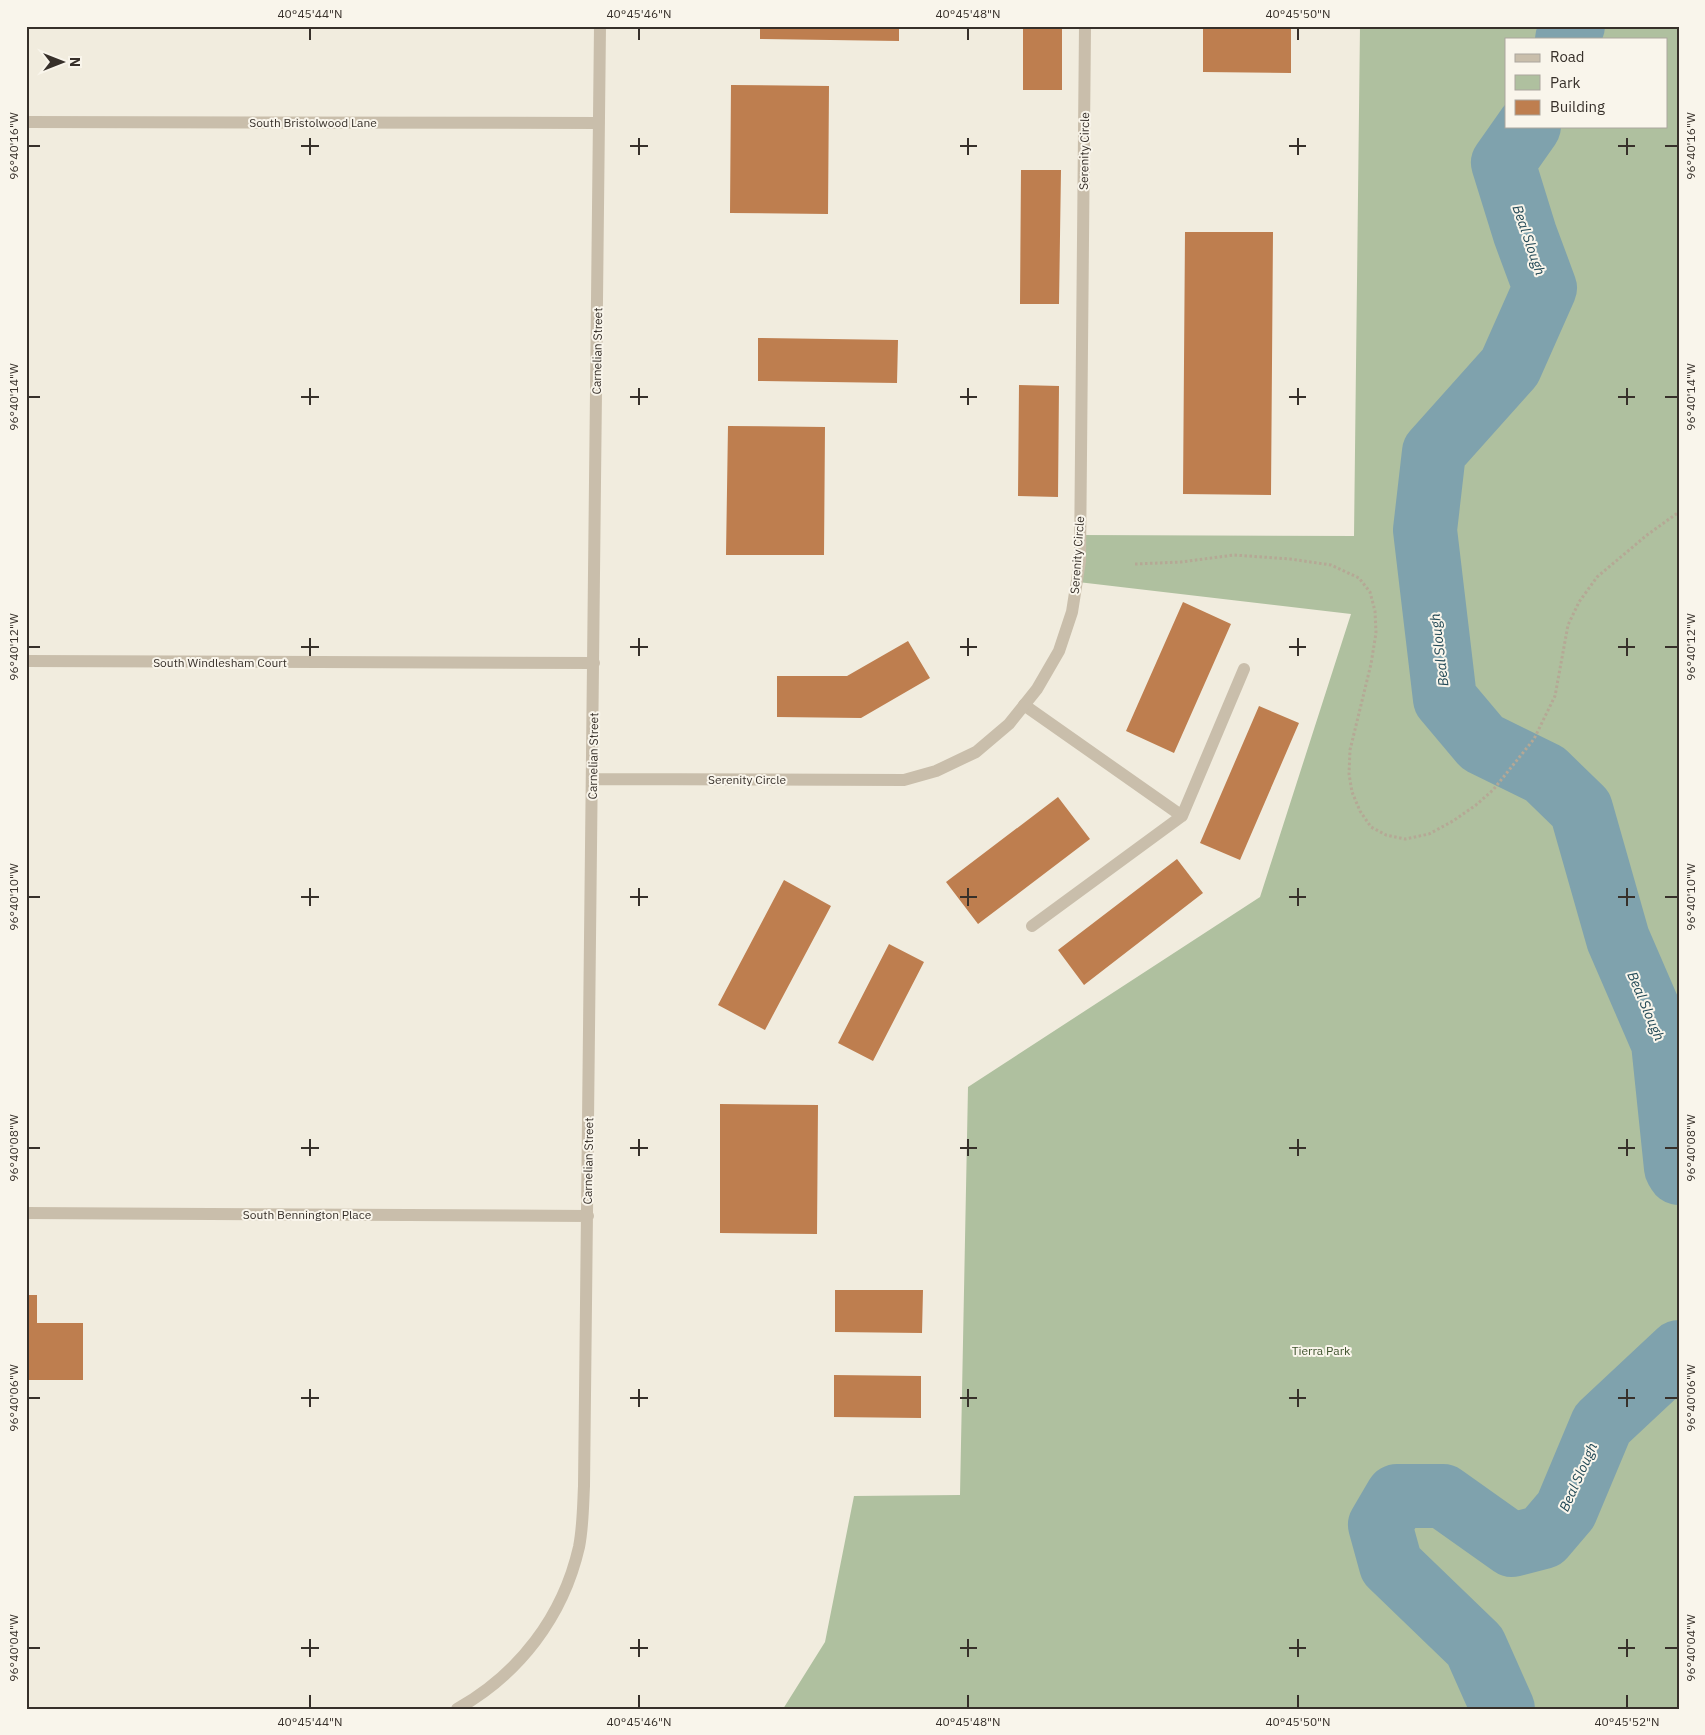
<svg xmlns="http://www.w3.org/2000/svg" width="1705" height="1735" font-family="'IBM Plex Sans',sans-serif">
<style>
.green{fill:#afc09f;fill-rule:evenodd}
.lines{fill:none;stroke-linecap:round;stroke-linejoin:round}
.river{stroke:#7fa2ad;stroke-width:64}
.building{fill:#be7e4f}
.path{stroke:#b5a895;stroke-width:3;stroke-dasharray:2.5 2.5;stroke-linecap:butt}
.service{stroke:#c9beab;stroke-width:12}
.minor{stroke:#c9beab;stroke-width:12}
.ticks{fill:none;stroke:#37302a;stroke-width:2}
.labels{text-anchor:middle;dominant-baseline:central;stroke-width:4;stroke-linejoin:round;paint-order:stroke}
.street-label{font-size:12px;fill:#37302a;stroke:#f9f5eb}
.park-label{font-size:12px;fill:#40542f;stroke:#f9f5eb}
.water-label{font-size:14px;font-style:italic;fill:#224956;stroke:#f9f5eb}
.neatline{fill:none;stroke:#37302a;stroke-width:2}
.ticks-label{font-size:12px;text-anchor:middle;fill:#37302a}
</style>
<rect width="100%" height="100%" fill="#f1ecde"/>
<path class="green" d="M1360,26H1679V1709H783L825,1642L854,1496L960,1495L968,1087L1260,897L1351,614L1078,582L1080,535L1354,536ZM1506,39H1666V126H1506Z"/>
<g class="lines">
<path class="river" d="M1567,39L1573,26
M1529,126L1503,163L1525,234L1545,288L1510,367L1434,452L1425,530L1445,699L1482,743L1545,774L1581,809L1618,939L1663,1043L1676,1168L1679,1173
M1503,1709L1475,1646L1391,1565L1380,1525L1397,1496H1443L1512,1545L1543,1537L1566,1510L1602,1424L1679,1352"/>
</g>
<path class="building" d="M760,26H899V41L760,39Z
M1023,26H1062V90H1023Z
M1203,26H1291V73L1203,72Z
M731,85L829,86L828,214L730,213Z
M1021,170H1061L1059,304H1020Z
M1185,232H1273L1271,495L1183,494Z
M758,338L898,340L897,383L758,381Z
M1019,385L1059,386L1058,497L1018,496Z
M728,426L825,427L824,555H726Z
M1183,602L1231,624L1174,753L1126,731Z
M908,641L930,678L861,718L777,717V676H847Z
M1259,706L1299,723L1240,860L1200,843Z
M1058,797L1090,839L978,924L946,882Z
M1177,859L1203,893L1084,985L1058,950Z
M784,880L831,906L765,1030L718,1005Z
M889,944L924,962L873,1061L838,1043Z
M720,1104L818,1105L817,1234L720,1233Z
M835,1290H923L922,1333L835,1332Z
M26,1295H37V1323H83V1380H26Z
M834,1375L921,1376V1418L834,1417Z"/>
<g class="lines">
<path class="path" d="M1135,564L1181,562L1234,555L1290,559L1331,565L1359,578L1370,592L1375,611L1376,633L1371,664L1350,750L1349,774L1352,792L1360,811L1371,827L1386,835L1405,839L1429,834L1453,821L1476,805L1493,790L1534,739L1555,696L1568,625L1579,602L1597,577L1647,535L1679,512"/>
<path class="service" d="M1024,705L1182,816L1244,669
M1032,926L1182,816"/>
<path class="minor" d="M26,122L599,123
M26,661L594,663
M592,779L904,780L936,771L976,752L1009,724L1037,689L1059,651L1072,612L1080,561L1085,26
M26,1213L588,1216
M457,1709C519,1674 563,1617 579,1547C583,1527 583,1506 584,1486L600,26"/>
</g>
<path class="ticks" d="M310,28V40M639,28V40M968,28V40M1298,28V40M310,138V155M639,138V155M968,138V155M1298,138V155M1627,138V155M28,146H40M301,146H319M630,146H648M960,146H977M1289,146H1306M1618,146H1635M1665,146H1678M310,388V405M639,388V405M968,388V405M1298,388V405M1627,388V405M28,397H40M301,397H319M630,397H648M960,397H977M1289,397H1306M1618,397H1635M1665,397H1678M310,638V656M639,638V656M968,638V656M1298,638V656M1627,638V656M28,647H40M301,647H319M630,647H648M960,647H977M1289,647H1306M1618,647H1635M1665,647H1678M310,888V906M639,888V906M968,888V906M1298,888V906M1627,888V906M28,897H40M301,897H319M630,897H648M960,897H977M1289,897H1306M1618,897H1635M1665,897H1678M310,1139V1156M639,1139V1156M968,1139V1156M1298,1139V1156M1627,1139V1156M28,1148H40M301,1148H319M630,1148H648M960,1148H977M1289,1148H1306M1618,1148H1635M1665,1148H1678M310,1389V1407M639,1389V1407M968,1389V1407M1298,1389V1407M1627,1389V1407M28,1398H40M301,1398H319M630,1398H648M960,1398H977M1289,1398H1306M1618,1398H1635M1665,1398H1678M310,1639V1657M639,1639V1657M968,1639V1657M1298,1639V1657M1627,1639V1657M28,1648H40M301,1648H319M630,1648H648M960,1648H977M1289,1648H1306M1618,1648H1635M1665,1648H1678M310,1695V1708M639,1695V1708M968,1695V1708M1298,1695V1708M1627,1695V1708"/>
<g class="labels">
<g class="street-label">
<text x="313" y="122">South Bristolwood Lane</text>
<text transform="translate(1084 151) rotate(-89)">Serenity Circle</text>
<text transform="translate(597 351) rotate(-89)">Carnelian Street</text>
<text transform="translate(1077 555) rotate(-86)">Serenity Circle</text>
<text x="220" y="662">South Windlesham Court</text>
<text transform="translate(593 756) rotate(-89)">Carnelian Street</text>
<text x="747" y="779">Serenity Circle</text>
<text transform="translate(588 1161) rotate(-89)">Carnelian Street</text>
<text x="307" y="1214">South Bennington Place</text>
</g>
<g class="park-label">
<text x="1321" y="1350">Tierra Park</text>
</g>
<g class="water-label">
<text transform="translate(1529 240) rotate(71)">Beal Slough</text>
<text transform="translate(1439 650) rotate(-97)">Beal Slough</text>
<text transform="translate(1646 1006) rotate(67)">Beal Slough</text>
<text transform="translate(1578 1477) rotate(-66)">Beal Slough</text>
</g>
</g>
<rect width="1705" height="1735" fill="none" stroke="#f9f5eb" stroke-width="55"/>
<rect x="1505" y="38" width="162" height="90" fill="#f9f5eb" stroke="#aba69e"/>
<rect x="1515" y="54" width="25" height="8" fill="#c9beab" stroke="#aba69e"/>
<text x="1550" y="62" font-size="15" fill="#37302a">Road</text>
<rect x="1515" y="75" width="25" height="15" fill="#afc09f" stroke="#aba69e"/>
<text x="1550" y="88" font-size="15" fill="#37302a">Park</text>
<rect x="1515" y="100" width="25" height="15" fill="#be7e4f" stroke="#aba69e"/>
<text x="1550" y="112" font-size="15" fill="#37302a">Building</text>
<g transform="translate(62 62) rotate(90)" stroke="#f9f5eb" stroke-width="4" paint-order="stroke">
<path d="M0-4L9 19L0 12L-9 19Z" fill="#37302a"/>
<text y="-8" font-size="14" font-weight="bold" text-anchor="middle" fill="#37302a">N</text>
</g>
<rect x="28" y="28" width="1650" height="1680" class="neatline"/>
<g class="ticks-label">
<text x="310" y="18">40°45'44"N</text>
<text x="639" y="18">40°45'46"N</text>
<text x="968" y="18">40°45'48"N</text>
<text x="1298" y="18">40°45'50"N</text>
<text transform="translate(1691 146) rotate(-90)" y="4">96°40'16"W</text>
<text transform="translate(14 146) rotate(-90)" y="4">96°40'16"W</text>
<text transform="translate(1691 397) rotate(-90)" y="4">96°40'14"W</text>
<text transform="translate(14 397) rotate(-90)" y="4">96°40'14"W</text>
<text transform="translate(1691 647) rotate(-90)" y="4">96°40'12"W</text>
<text transform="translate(14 647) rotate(-90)" y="4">96°40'12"W</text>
<text transform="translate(1691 897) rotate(-90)" y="4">96°40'10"W</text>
<text transform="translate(14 897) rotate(-90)" y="4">96°40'10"W</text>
<text transform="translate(1691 1148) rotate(-90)" y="4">96°40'08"W</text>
<text transform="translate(14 1148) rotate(-90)" y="4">96°40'08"W</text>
<text transform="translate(1691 1398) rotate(-90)" y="4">96°40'06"W</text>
<text transform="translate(14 1398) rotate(-90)" y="4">96°40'06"W</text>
<text transform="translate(1691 1648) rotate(-90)" y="4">96°40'04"W</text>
<text transform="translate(14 1648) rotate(-90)" y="4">96°40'04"W</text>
<text x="310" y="1726">40°45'44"N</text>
<text x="639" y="1726">40°45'46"N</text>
<text x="968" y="1726">40°45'48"N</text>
<text x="1298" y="1726">40°45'50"N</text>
<text x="1627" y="1726">40°45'52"N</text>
</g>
</svg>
